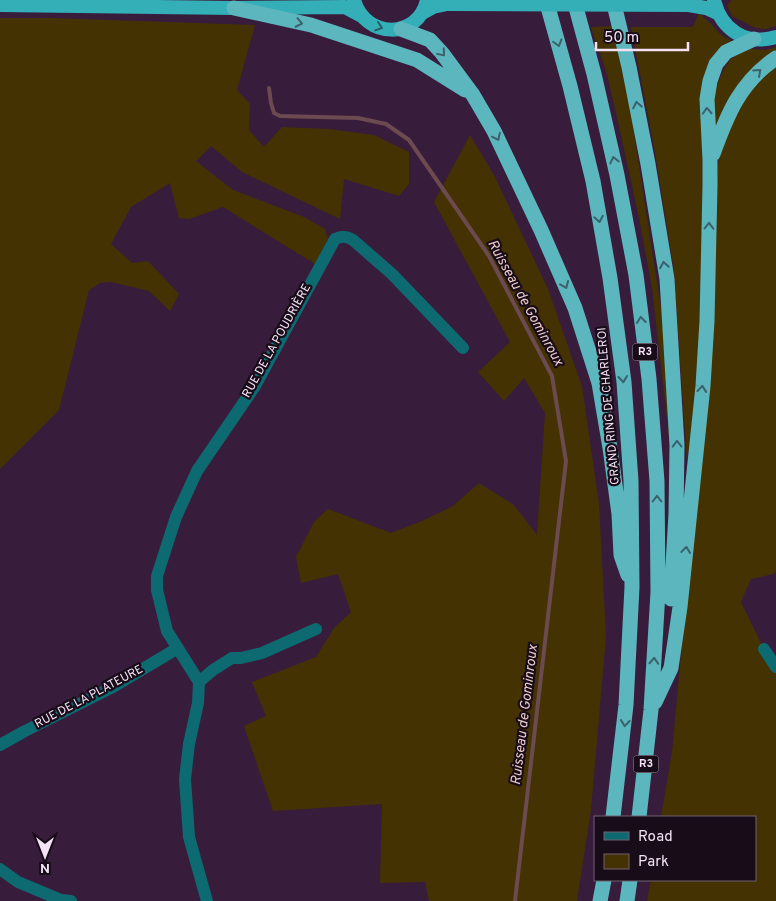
<svg xmlns="http://www.w3.org/2000/svg" width="776" height="901" font-family="Overpass,sans-serif">
<style>
.green{fill:#453203}
.lines{fill:none;stroke-linecap:round;stroke-linejoin:round}
.stream{stroke:#6b4a50;stroke-width:4}
.minor{stroke:#0e6a71;stroke-width:12}
.trunk{stroke:#34aeb7;stroke-width:14}
.motorway{stroke:#5cb6be;stroke-width:15}
.trunk-bridge{stroke:#34aeb7;stroke-width:14}
.oneway{stroke:#3a616c}
.oneway2{stroke:#265d68}
.labels{text-anchor:middle;dominant-baseline:central;stroke-width:4.5;stroke-linejoin:round;paint-order:stroke}
.shield{fill:#180c19;stroke:#b2a1b3;stroke-width:1}
.shield-label{font-size:11px;font-weight:bold;fill:#f4e1f5}
.street-label{font-size:12px;fill:#f4e1f5;stroke:#180c19}
.water-label{font-size:14px;font-style:italic;fill:#ebcac8;stroke:#180c19}
</style>
<rect width="100%" height="100%" fill="#381c3b"/>
<path class="green" d="M732,0H776V26L766,29L756,28L732,16L727,5Z
M699,13L710,23L720,34L734,43L708,75L701,329L695,405L687,462L674,271L655,152L631,27H693Z
M0,18H51L255,25L237,90L250,104L249,130L264,147L282,127L329,129L374,135L409,152V184L399,196L344,179L340,219L242,172L211,146L196,161L233,190L304,217L325,229L328,239L315,264L223,207L189,219L179,218L170,183L131,207L111,244L132,263L148,261L179,294L170,311L149,291L111,282L100,283L89,290L59,410L0,469Z
M613,26L631,114L664,328L670,445L652,288L639,218L621,135L607,74L591,27Z
M776,47V54L718,131L711,126L715,89L724,69L731,59L739,53L750,49L765,50Z
M776,67V571L774,574L751,579L741,602L764,649L776,667V901H647L651,880H755V817H661L672,752L691,547L714,206L720,146L737,110L759,80Z
M470,135L494,175L548,289L582,386L599,504L606,636L591,810L577,901H429L425,882L380,883L382,804L273,811L244,726L266,716L252,682L316,657L334,628L351,612L338,574L301,583L296,557L314,522L328,509L391,533L422,521L453,506L479,483L514,505L537,535L545,413L524,378L504,401L478,372L510,342L434,202Z"/>
<g class="lines">
<path class="stream" d="M269,88L271,103L274,113L280,116L358,118L386,124L409,140L489,256L552,376L566,461L515,901"/>
<path class="minor" d="M764,649L776,667
M199,682L167,631L157,590V576L176,517L197,471L255,386L335,239C342,236 346,236 353,240L392,274L463,348
M199,682L198,703L189,744L185,779L189,837L207,901
M199,682L213,670L232,658H241L262,653L316,629
M0,745L25,731L111,688L178,648
M0,869L18,882L61,900L71,901"/>
<path class="trunk" d="M354,0C365,39 418,40 427,0
M714,0C721,30 746,46 776,37
M0,5L234,8L345,7L360,15
M689,5L706,8L717,13
M422,13L433,7L447,4"/>
<path class="motorway" d="M546,0L570,86L593,181L610,278L624,382L631,481L632,587L626,705L613,817
M574,0L594,74L617,175L636,275L649,379L657,481L658,592L651,710L639,817
M613,0L629,67L648,164L667,279L677,445L676,514L671,599
M234,8L311,25L417,60L465,90
M401,29L430,40L442,53L473,95L494,131L541,230L575,308L599,383L610,448L619,514L621,555L628,575
M713,154C727,115 740,82 776,58
M655,702L671,668L680,607L703,386L707,321L710,186V160L707,99L710,81L716,64L726,52L754,39
M600,901L604,880
M627,901L630,880"/>
<path class="trunk-bridge" d="M447,4L689,5"/>
</g>
<defs><path id="oneway-chevron" d="M-2-3.5L2.5 0L-2 3.5" fill="none" stroke-width="1.6" stroke-linecap="round" stroke-linejoin="round" transform="scale(1.25)"/></defs>
<g class="oneway">
<use href="#oneway-chevron" transform="translate(299 23) rotate(12)"/>
<use href="#oneway-chevron" transform="translate(558 43) rotate(74)"/>
<use href="#oneway-chevron" transform="translate(442 53) rotate(50)"/>
<use href="#oneway-chevron" transform="translate(758 72) rotate(-42)"/>
<use href="#oneway-chevron" transform="translate(637 105) rotate(-101)"/>
<use href="#oneway-chevron" transform="translate(707 111) rotate(-93)"/>
<use href="#oneway-chevron" transform="translate(497 137) rotate(64)"/>
<use href="#oneway-chevron" transform="translate(614 160) rotate(-103)"/>
<use href="#oneway-chevron" transform="translate(599 219) rotate(80)"/>
<use href="#oneway-chevron" transform="translate(709 226) rotate(-89)"/>
<use href="#oneway-chevron" transform="translate(664 265) rotate(-99)"/>
<use href="#oneway-chevron" transform="translate(565 285) rotate(67)"/>
<use href="#oneway-chevron" transform="translate(641 320) rotate(-97)"/>
<use href="#oneway-chevron" transform="translate(623 379) rotate(84)"/>
<use href="#oneway-chevron" transform="translate(702 389) rotate(-85)"/>
<use href="#oneway-chevron" transform="translate(677 444) rotate(-91)"/>
<use href="#oneway-chevron" transform="translate(657 499) rotate(-90)"/>
<use href="#oneway-chevron" transform="translate(686 550) rotate(-84)"/>
<use href="#oneway-chevron" transform="translate(654 661) rotate(-87)"/>
<use href="#oneway-chevron" transform="translate(625 723) rotate(96)"/>
</g>
<use class="oneway2" href="#oneway-chevron" transform="translate(379 27) rotate(19)"/>
<g class="labels">
<g class="shield">
<rect x="632.5" y="343.5" width="25" height="17" rx="4"/>
<rect x="633.5" y="755.5" width="25" height="17" rx="4"/>
</g>
<g class="shield-label">
<text x="645" y="352">R3</text>
<text x="646" y="764">R3</text>
</g>
<g class="street-label">
<text transform="translate(277 341) rotate(-61)">RUE DE LA POUDRIÈRE</text>
<text transform="translate(609 406) rotate(-95)">GRAND RING DE CHARLEROI</text>
<text transform="translate(89 697) rotate(-28)">RUE DE LA PLATEURE</text>
</g>
<g class="water-label">
<text transform="translate(525 303) rotate(61)">Ruisseau de Gominroux</text>
<text transform="translate(525 715) rotate(-83)">Ruisseau de Gominroux</text>
</g>
</g>
<rect x="594" y="816" width="162" height="65" fill="#180c19" stroke="#706171"/>
<rect x="604" y="832" width="25" height="8" fill="#0e6a71" stroke="#706171"/>
<text x="638" y="841" font-size="15" fill="#f4e1f5">Road</text>
<rect x="604" y="854" width="25" height="15" fill="#453203" stroke="#706171"/>
<text x="638" y="866" font-size="15" fill="#f4e1f5">Park</text>
<g transform="translate(45 856) rotate(180)" stroke="#180c19" stroke-width="4" paint-order="stroke">
<path d="M0-4L9 19L0 12L-9 19Z" fill="#f4e1f5"/>
<text y="-8" font-size="14" font-weight="bold" text-anchor="middle" fill="#f4e1f5">N</text>
</g>
<path d="M596 42v8h92v-8" fill="none" stroke="#f4e1f5" stroke-width="2.5"/>
<text x="604" y="42" font-size="15" fill="#f4e1f5" stroke="#180c19" stroke-width="4" paint-order="stroke">50 m</text>
</svg>
